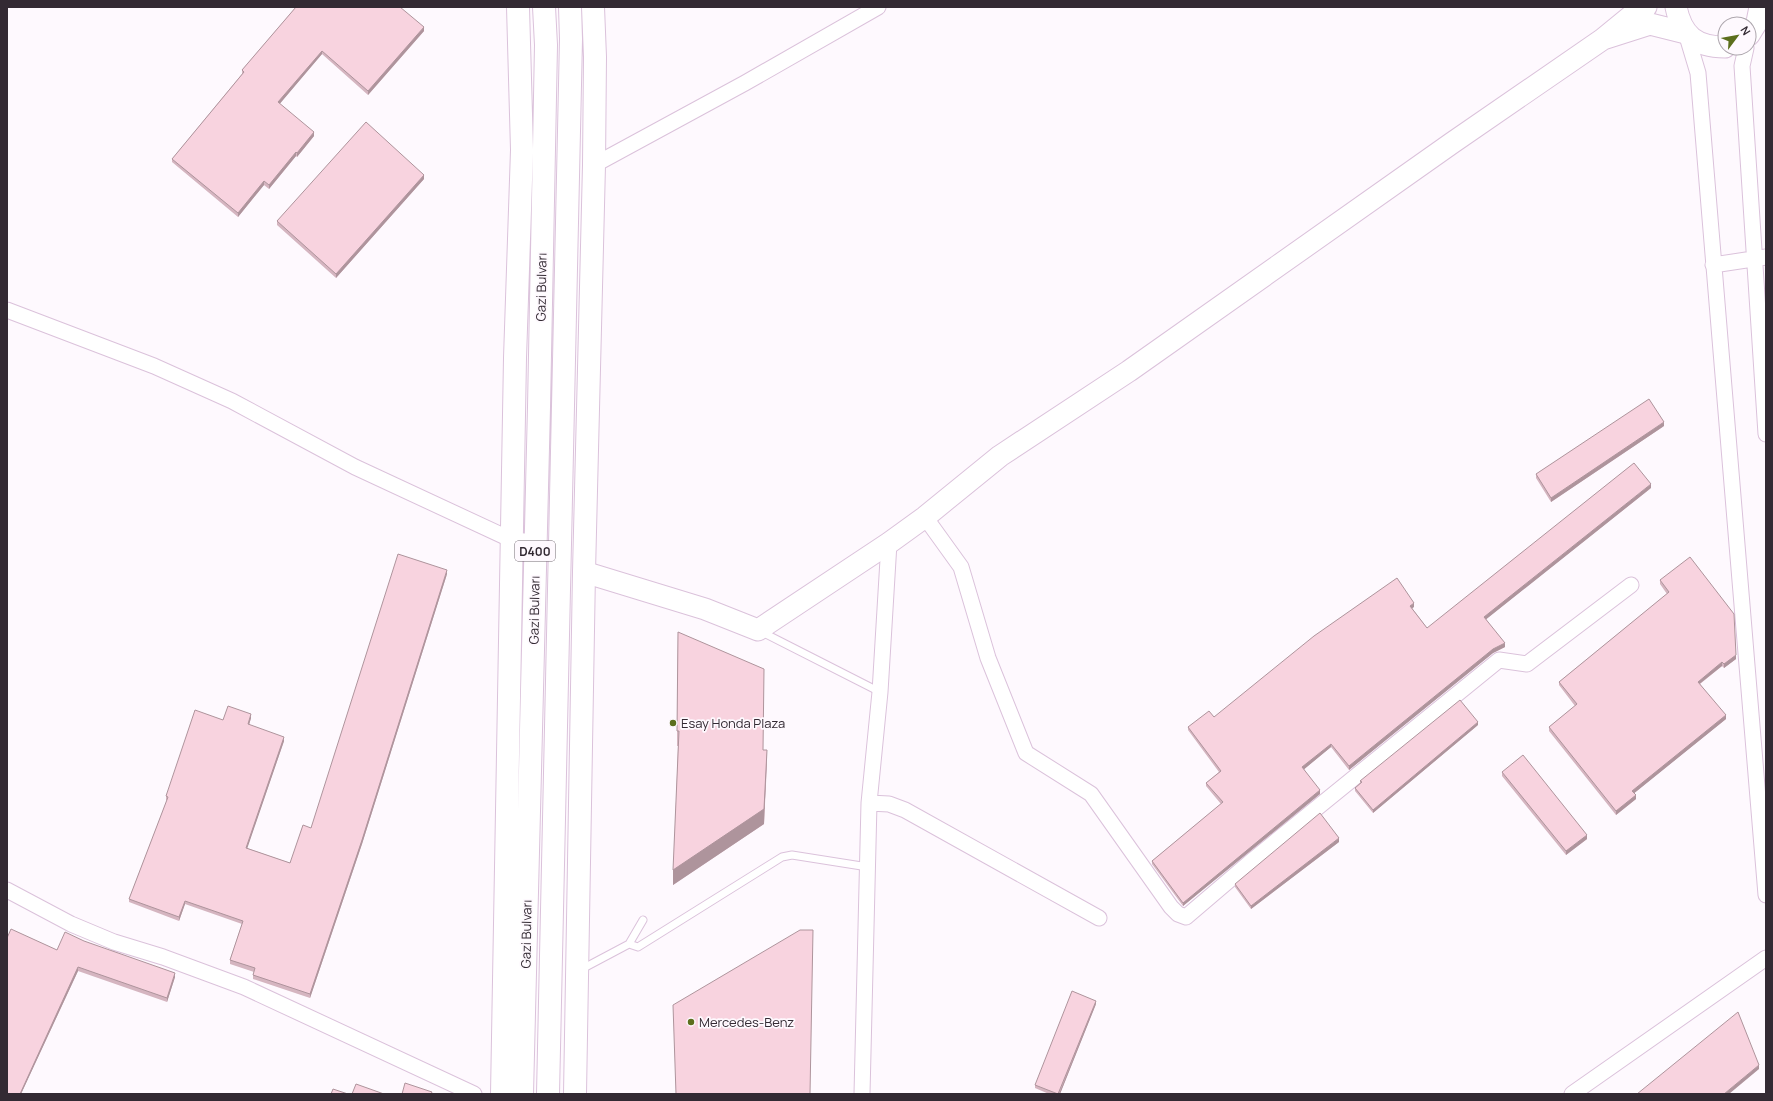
<svg xmlns="http://www.w3.org/2000/svg" width="1773" height="1101" font-family="Manrope,sans-serif">
<style>
.lines{fill:none;stroke-linecap:round;stroke-linejoin:round}
.lane-casing{stroke:#dbc2db;stroke-width:9}
.street-casing{stroke:#dbc2db;stroke-width:17}
.secondary-casing{stroke:#dbc2db;stroke-width:23}
.highway-casing{stroke:#dbc2db;stroke-width:24}
.lane{stroke:#fff;stroke-width:7}
.street{stroke:#fff;stroke-width:15}
.secondary{stroke:#fff;stroke-width:21}
.highway{stroke:#fff;stroke-width:22}
.wall{fill:#d5b5c0}
.shaded-wall{fill:#ae949c}
.building{fill:#f8d3df;stroke:#ae949c}
.poi-dot{fill:#5c6f1d;stroke:#fef9fe;stroke-width:1.5}
.labels{text-anchor:middle;dominant-baseline:central;stroke-width:3.5;stroke-linejoin:round;paint-order:stroke}
.shield{fill:#fef9fe;stroke:#706870;stroke-width:1}
.shield-label{font-size:12px;font-weight:bold;fill:#332a33}
.street-label{font-size:13px;fill:#332a33;stroke:#fef9fe}
.poi-label{font-size:13px;fill:#332a33;stroke:#fef9fe;text-anchor:start}
</style>
<rect width="100%" height="100%" fill="#fef9fe"/>
<g class="lines">
<defs>
<path id="lane" d="M762,632L880,692
M629,944L638,947L782,857L792,855L868,867
M580,970L629,944L643,920"/>
<path id="street" d="M1686,33L1698,73L1766,895
M1746,48L1742,66L1766,434
M594,165L745,83L878,7
M1713,265L1766,257
M7,310L154,366L232,401L355,467L512,540L536,542
M925,517L961,567L988,658L1026,753L1091,794L1171,907L1178,914L1186,917L1254,859L1499,660L1527,664L1631,585
M869,803L889,804L905,810L1099,918
M7,890L71,924L114,942L163,957L244,987L474,1094
M862,1094L869,803L880,692L889,543
M1572,1094L1766,958"/>
<path id="secondary" d="M1646,7L1636,12L1603,39L1650,24L1686,33
M1676,7C1682,36 1696,47 1725,47
M1749,35L1757,22L1760,7
M584,572L705,609L758,630L889,543L925,517L1000,456L1129,371L1452,143L1603,39"/>
<path id="highway" d="M502,1094L515,358L522,150L518,7
M522,1094L539,407L546,45L544,7
M548,1094L571,39L570,7
M575,1094L584,572L594,165L595,57L593,7"/>
</defs>
<use href="#lane" class="lane-casing"/>
<use href="#street" class="street-casing"/>
<use href="#secondary" class="secondary-casing"/>
<use href="#highway" class="highway-casing"/>
<use href="#lane" class="lane"/>
<use href="#street" class="street"/>
<use href="#secondary" class="secondary"/>
<use href="#highway" class="highway"/>
</g>
<path class="wall" d="M296,7L424,31L368,95L322,54L279,104L314,136L297,157L296,156L269,189L264,185L238,217L172,162V159L242,74V70Z
M424,179L336,278L277,225V221Z
M1664,426L1551,502L1536,478V474Z
M1651,488L1486,619L1505,647L1493,653L1349,770L1331,747L1304,769L1320,794L1183,906L1152,864V861L1221,804L1206,786V783L1219,772L1188,730V727L1214,717L1414,607L1412,608L1427,628Z
M447,574L362,844L310,998L253,979V975L254,972L230,964V960L242,924L185,904L179,921L129,902V899L167,800H166V796L223,720L251,718L249,725L284,741L247,848L290,863L311,828Z
M1660,580L1736,659L1724,668L1722,666L1700,684L1726,719L1634,793L1636,799L1616,815L1549,731V727L1575,706L1559,685V682L1667,594L1660,584Z
M678,632L763,750L767,764L764,824L673,885L678,746H677V731Z
M1478,725L1373,813L1355,791V788L1360,783V781Z
M1502,772L1587,839L1566,855L1502,776Z
M1339,842L1251,909L1235,887V884Z
M57,950L175,977L167,1002L78,971L21,1094H7Z
M1096,1004L1060,1094H1049L1035,1088V1085Z"/>
<path class="shaded-wall" d="M424,27V31L368,95V91Z
M322,51V54L278,106V102Z
M314,132V136L297,157V153Z
M296,152V156L269,189V185Z
M424,175V179L336,278V274Z
M264,181V185L238,217V213Z
M1664,422V426L1551,502V498Z
M1651,484V488L1484,621V617Z
M447,570V574L362,844L310,998V994Z
M1414,603V607L1410,610V606Z
M1505,643V647L1493,653L1349,770V766L1493,649Z
M1736,655V659L1724,668V664Z
M1722,662V666L1698,685V682Z
M251,714V718L248,728V724Z
M1726,715V719L1632,795V791Z
M1478,722V725L1373,813V810Z
M284,737V741L246,852V848Z
M1331,744V747L1302,771V767Z
M767,750L764,824L673,885V870Z
M1320,790V794L1183,906V903Z
M1636,795V799L1616,815V811Z
M1587,835V839L1566,855V851Z
M1339,838V842L1251,909V906Z
M185,901V904L179,921V917Z
M78,967V971L21,1094H20Z
M175,973V977L167,1002V998Z
M1096,1001V1004L1060,1094H1059Z
M1759,1065V1069L1729,1094H1724Z"/>
<path class="building" d="M296,7H400L424,27L368,91L322,51L278,102L314,132L297,153L296,152L269,185L264,181L238,213L172,159L244,72L242,70Z
M366,122L424,175L336,274L277,221Z
M1649,399L1664,422L1551,498L1536,474Z
M1634,463L1651,484L1484,617L1505,643L1493,649L1349,766L1331,744L1302,767L1320,790L1183,903L1152,861L1223,802L1206,783L1221,771L1188,727L1209,711L1214,717L1314,636L1397,578L1414,603L1410,606L1427,628Z
M398,554L447,570L362,840L310,994L253,975L255,968L230,960L243,921L185,901L179,917L129,899L168,797L166,796L195,710L223,720L228,706L251,714L248,724L284,737L246,848L290,863L303,825L311,828Z
M1690,557L1734,614L1736,655L1724,664L1722,662L1698,682L1726,715L1632,791L1636,795L1616,811L1549,727L1577,704L1559,682L1669,592L1660,580Z
M678,632L764,669L763,750H767L764,809L673,870L679,731H677Z
M1460,700L1478,722L1373,810L1355,788L1362,782L1360,781Z
M1523,755L1587,835L1566,851L1502,772Z
M1320,813L1339,838L1251,906L1235,884Z
M11,929L57,950L65,932L84,941L175,973L167,998L78,967L20,1094H7V938Z
M800,930H813L810,1094H676L673,1005Z
M1072,991L1096,1001L1058,1094L1035,1085Z
M1738,1012L1759,1065L1724,1094H1637Z
M405,1083L432,1092L431,1094H402Z
M356,1084L384,1094H352Z
M333,1089L348,1094H331Z"/>
<g class="poi-dot">
<circle cx="673" cy="723" r="4"/>
<circle cx="691" cy="1022" r="4"/>
</g>
<g class="labels">
<rect class="shield" x="515" y="541" width="40" height="20" rx="3"/>
<g class="shield-label">
<text x="535" y="551">D400</text>
</g>
<g class="street-label">
<text transform="translate(541 287) rotate(-89)">Gazi Bulvarı</text>
<text transform="translate(534 610) rotate(-89)">Gazi Bulvarı</text>
<text transform="translate(526 934) rotate(-89)">Gazi Bulvarı</text>
</g>
<g class="poi-label">
<text x="681" y="723">Esay Honda Plaza</text>
<text x="699" y="1022">Mercedes-Benz</text>
</g>
</g>
<rect width="1773" height="1101" fill="none" stroke="#332a33" stroke-width="16"/>
<g transform="translate(1737 36) rotate(58)"><circle r="19" fill="#fef9fe" stroke="#ada6ad"/>
<path d="M0-3L7 15L0 10L-7 15Z" fill="#5c6f1d"/>
<text y="-6" font-size="11" font-weight="bold" text-anchor="middle" fill="#332a33">N</text>
</g>
</svg>
